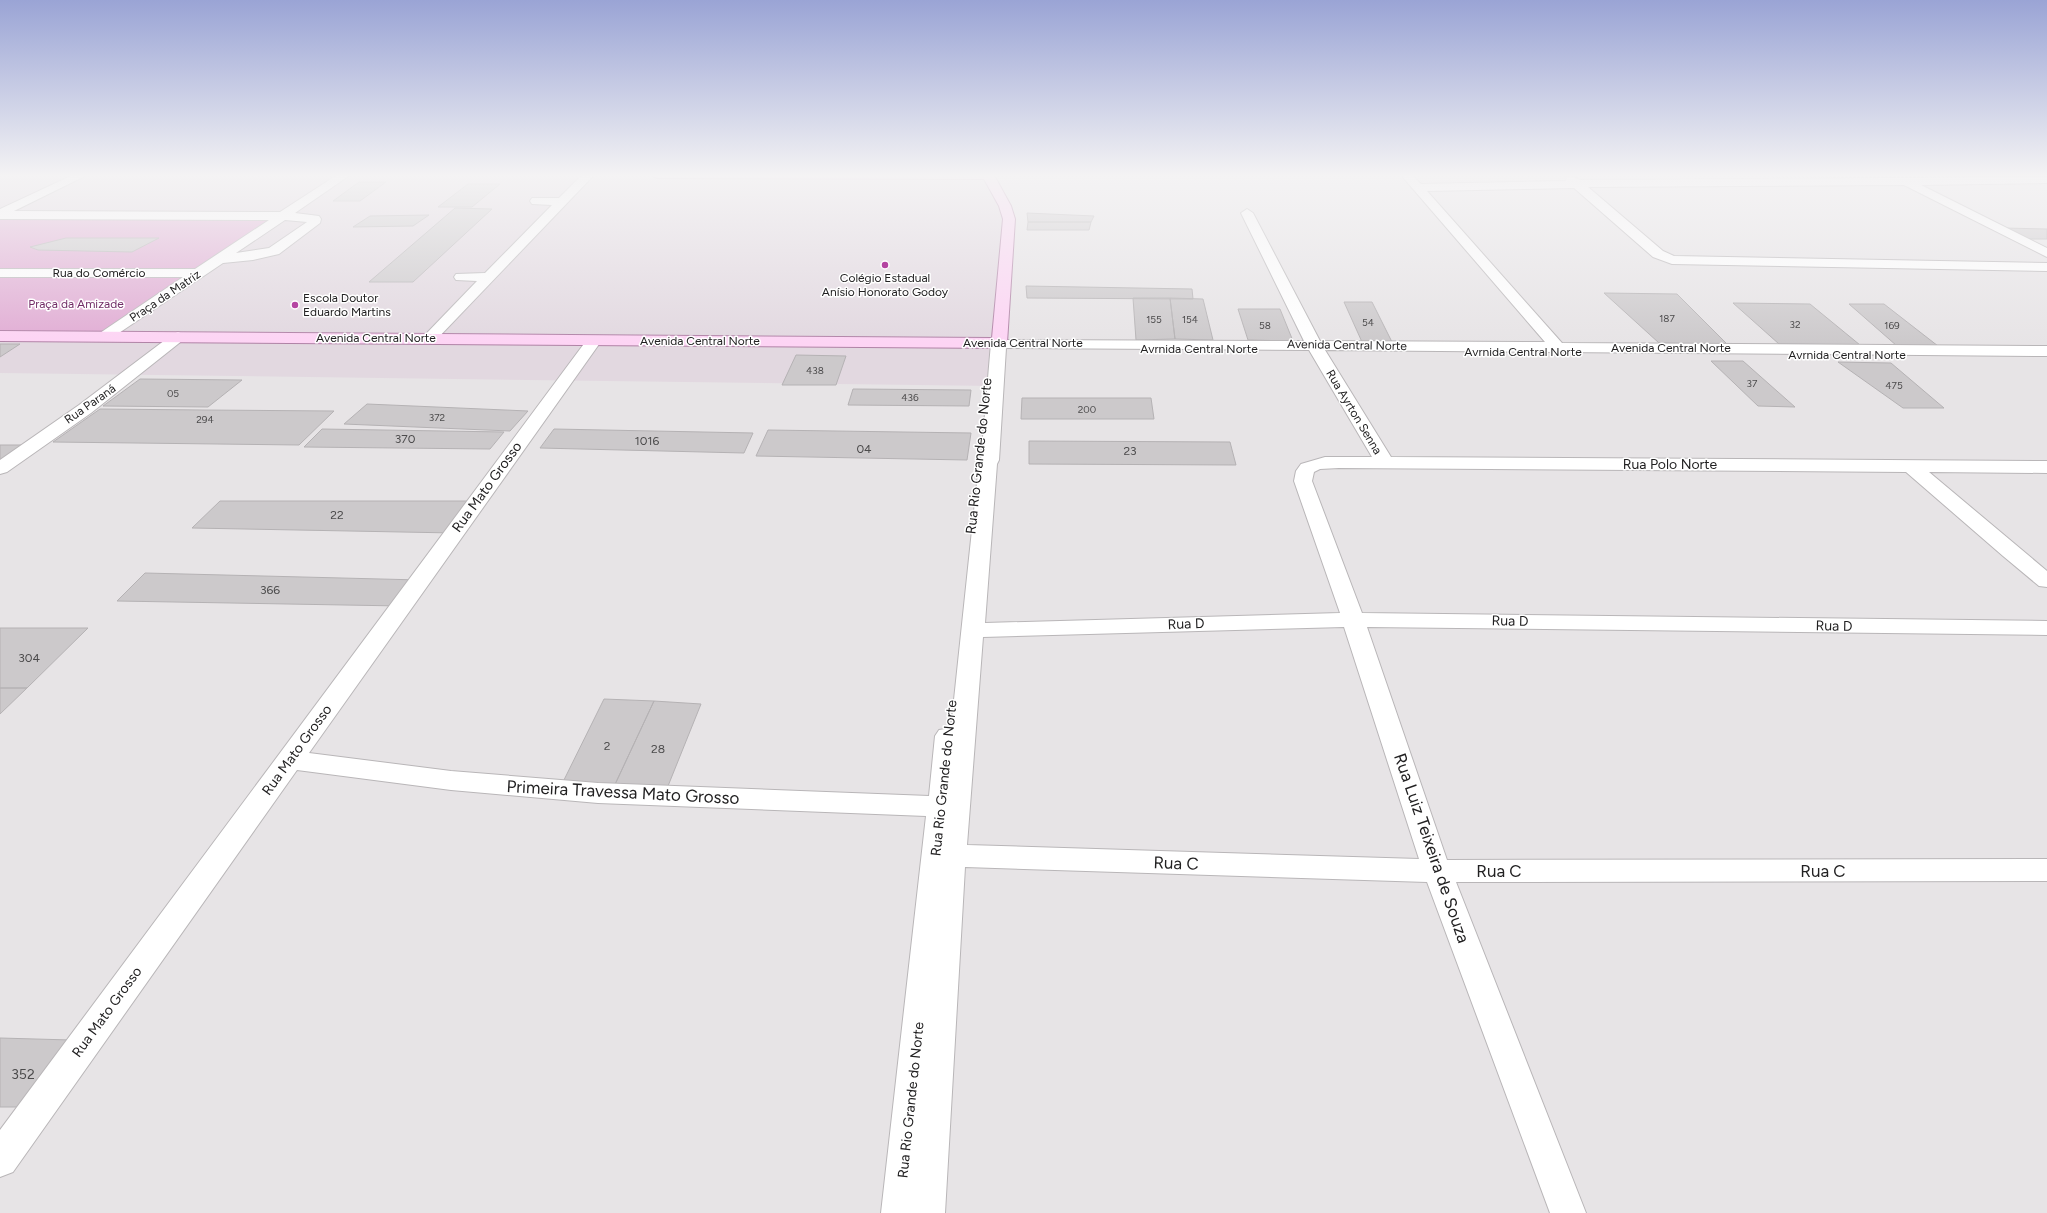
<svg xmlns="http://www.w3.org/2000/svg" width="2047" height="1213" font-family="Figtree,sans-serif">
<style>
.built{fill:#e2d8e0}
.green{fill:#e1acd4}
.building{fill:#ccc9cb;stroke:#b5b2b4}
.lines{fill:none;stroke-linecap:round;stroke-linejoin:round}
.minor-casing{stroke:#b9b6b8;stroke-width:2}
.major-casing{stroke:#b083a6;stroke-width:2}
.minor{fill:#fff;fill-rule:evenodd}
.major{fill:#fdd4f4;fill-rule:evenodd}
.poi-dot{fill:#b545a2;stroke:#fff;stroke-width:1.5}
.labels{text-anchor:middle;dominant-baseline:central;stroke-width:3;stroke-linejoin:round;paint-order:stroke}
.far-number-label{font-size:10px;fill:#4c4b4c}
.far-street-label{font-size:12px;fill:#222122;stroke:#fff}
.far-poi-label{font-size:12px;fill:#222122;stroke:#fff}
.far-park-label{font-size:12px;fill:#722d67;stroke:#fff}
.number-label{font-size:12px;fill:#4c4b4c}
.street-label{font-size:14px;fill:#222122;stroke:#fff}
.near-number-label{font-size:14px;fill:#4c4b4c}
.near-street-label{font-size:17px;fill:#222122;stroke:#fff}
</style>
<rect width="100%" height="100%" fill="#e7e4e6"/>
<path class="built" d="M0,175H995L1009,219L995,386L0,373Z"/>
<path class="green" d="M0,215L282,216L107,336L0,335Z"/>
<path class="building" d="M359,182H386L360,201H333Z
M468,184H500L472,207H438Z
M455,208L492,209L413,282H369Z
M1027,213L1094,216L1091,222H1028Z
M429,215L413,226L353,227L370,216Z
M1028,222H1091L1089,230H1027Z
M2004,228L2047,229V239H2023Z
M66,238H159L132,252L38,250L30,247Z
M1026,286L1192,289L1193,299L1027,298Z
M1604,293L1677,294L1727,344L1659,343Z
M1133,298H1170L1175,339L1136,340Z
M1170,298L1203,299L1213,340L1175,339Z
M1344,302H1372L1392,342H1362Z
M1733,303L1810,304L1860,345L1779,344Z
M1849,304H1884L1938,346H1897Z
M1238,309H1280L1293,341L1248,340Z
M0,344H20L0,357Z
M796,355L846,356L836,385H782Z
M1711,361H1743L1795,407L1758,406Z
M1838,362L1891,363L1944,408H1903Z
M140,379L242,380L208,407L103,406Z
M853,389L971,390L969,406L848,405Z
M1022,398H1151L1154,419H1021Z
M367,404L528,411L510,431L344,424Z
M100,409L204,410L334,411L299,445L53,442Z
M322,429L504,432L490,449L304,447Z
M554,429L753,433L744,453L540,448Z
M768,430L971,433L967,460L756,456Z
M1029,441L1230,442L1236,465L1029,464Z
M0,445H31L0,468Z
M220,501H477L454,533L192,528Z
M145,573L420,580L401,606L117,601Z
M0,628H88L27,688H0Z
M0,688H27L0,714Z
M604,699L654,701L611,793L559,790Z
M654,701L701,704L664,796L611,793Z
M0,1038L71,1040L20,1107H0Z"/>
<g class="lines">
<defs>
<path id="minor" d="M73,175H87L14,211L280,212L337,175H350L295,213L319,216L321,219L320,223L279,254L253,260L223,263L110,339H100L97,336L100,333L183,277H0V269H195L269,220L0,219V209ZM285,220L307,222L269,248L236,253Z
M582,175H594L434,342H424L421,339L424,336L477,281L456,280L454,277L456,274L485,273L552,205L532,204L530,201L532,198H559Z
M1401,175H1412L1421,184L1566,181L1567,177L1571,176L1580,180L2047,177V183L1921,185L2047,248V257L1904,185L1588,187L1663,251L1674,256L2047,263V271L1672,264L1653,257L1574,188L1427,191L1562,343L2047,346V356L1325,350L1391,457L2047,461V473L1929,472L2047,571V587L2039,586L2003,556L1906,472L1339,468L1320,469L1314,472L1312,481L1362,613L2047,621V635L1367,627L1447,860L2047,859V881L1456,882L1586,1213H1550L1427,882L965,867L945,1213H881L926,816L598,803L451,790L297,770L13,1172L0,1177V1130L589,337H599L602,340L309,753L451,771L598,783L929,796L935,736L939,730L951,728L979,464L981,460L991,343L994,340L1304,341L1241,213L1247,209L1253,213L1320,341L1545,342ZM1006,348L1309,350L1372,457H1325L1301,464L1296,471L1294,481L1340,613L985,623L997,464L999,460ZM1344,627L1419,859L967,845L983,637Z
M178,332L183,334L186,337L183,340L91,413L7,472L0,474V460L79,405L173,334Z"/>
<path id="major" d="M651,175H994L1011,206L1015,219L1007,343L1004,346L999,348L0,341V331L992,338L1003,219L999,206L984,179L657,178Z"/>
</defs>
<use href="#minor" class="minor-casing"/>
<use href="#major" class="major-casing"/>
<use href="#minor" class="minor"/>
<use href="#major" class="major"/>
</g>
<linearGradient id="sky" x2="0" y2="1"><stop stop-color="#9aa4d5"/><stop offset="0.51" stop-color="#f4f3f4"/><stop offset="1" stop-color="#f4f3f4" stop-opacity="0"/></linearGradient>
<rect width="2047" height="344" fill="url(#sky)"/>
<g class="poi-dot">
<circle cx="885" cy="265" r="4"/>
<circle cx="295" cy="305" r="4"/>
</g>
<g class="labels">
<g class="far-number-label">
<text x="1667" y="318">187</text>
<text x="1154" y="319">155</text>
<text x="1190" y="319">154</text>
<text x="1368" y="322">54</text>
<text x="1795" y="324">32</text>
<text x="1265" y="325">58</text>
<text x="1892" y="325">169</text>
<text x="815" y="370">438</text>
<text x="1752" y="383">37</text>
<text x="1894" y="385">475</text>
<text x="173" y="393">05</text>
<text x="910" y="397">436</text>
<text x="1087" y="409">200</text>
<text x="437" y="417">372</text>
<text x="205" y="419">294</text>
</g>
<g class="far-street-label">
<text x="99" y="273">Rua do Comércio</text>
<text transform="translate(165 296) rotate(-34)">Praça da Matriz</text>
<text x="376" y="338">Avenida Central Norte</text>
<text x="700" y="341">Avenida Central Norte</text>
<text x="1023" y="343">Avenida Central Norte</text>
<text transform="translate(1347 345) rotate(1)">Avenida Central Norte</text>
<text x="1671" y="348">Avenida Central Norte</text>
<text x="1199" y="349">Avrnida Central Norte</text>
<text x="1523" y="352">Avrnida Central Norte</text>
<text x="1847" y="355">Avrnida Central Norte</text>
<text transform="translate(90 404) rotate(-35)">Rua Paraná</text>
<text transform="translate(1354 412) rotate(59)">Rua Ayrton Senna</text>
</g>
<g class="far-poi-label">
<text x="885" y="278">Colégio Estadual<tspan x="885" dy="14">Anísio Honorato Godoy</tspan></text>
<text x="303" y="298" text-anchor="start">Escola Doutor<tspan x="303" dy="14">Eduardo Martins</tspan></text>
</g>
<g class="far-park-label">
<text x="76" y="304">Praça da Amizade</text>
</g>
<g class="number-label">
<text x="405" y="439">370</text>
<text x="647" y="441">1016</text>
<text x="864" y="449">04</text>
<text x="1130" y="451">23</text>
<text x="337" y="515">22</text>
<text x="270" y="590">366</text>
<text x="29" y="658">304</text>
<text x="607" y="746">2</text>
<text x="658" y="749">28</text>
</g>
<g class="street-label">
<text transform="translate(979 456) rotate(-84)">Rua Rio Grande do Norte</text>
<text x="1670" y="464">Rua Polo Norte</text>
<text transform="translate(487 487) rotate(-54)">Rua Mato Grosso</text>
<text transform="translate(1510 621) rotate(1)">Rua D</text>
<text transform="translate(1186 624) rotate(-2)">Rua D</text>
<text transform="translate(1834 626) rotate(1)">Rua D</text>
<text transform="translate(297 750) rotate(-54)">Rua Mato Grosso</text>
<text transform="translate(944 778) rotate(-84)">Rua Rio Grande do Norte</text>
<text transform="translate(107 1012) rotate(-54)">Rua Mato Grosso</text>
<text transform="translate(911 1100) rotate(-84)">Rua Rio Grande do Norte</text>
</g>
<g class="near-number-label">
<text x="23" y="1074">352</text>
</g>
<g class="near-street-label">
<text transform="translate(623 792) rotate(3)">Primeira Travessa Mato Grosso</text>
<text transform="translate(1432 848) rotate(71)">Rua Luiz Teixeira de Souza</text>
<text transform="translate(1176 863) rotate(2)">Rua C</text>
<text x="1499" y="871">Rua C</text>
<text x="1823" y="871">Rua C</text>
</g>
</g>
</svg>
